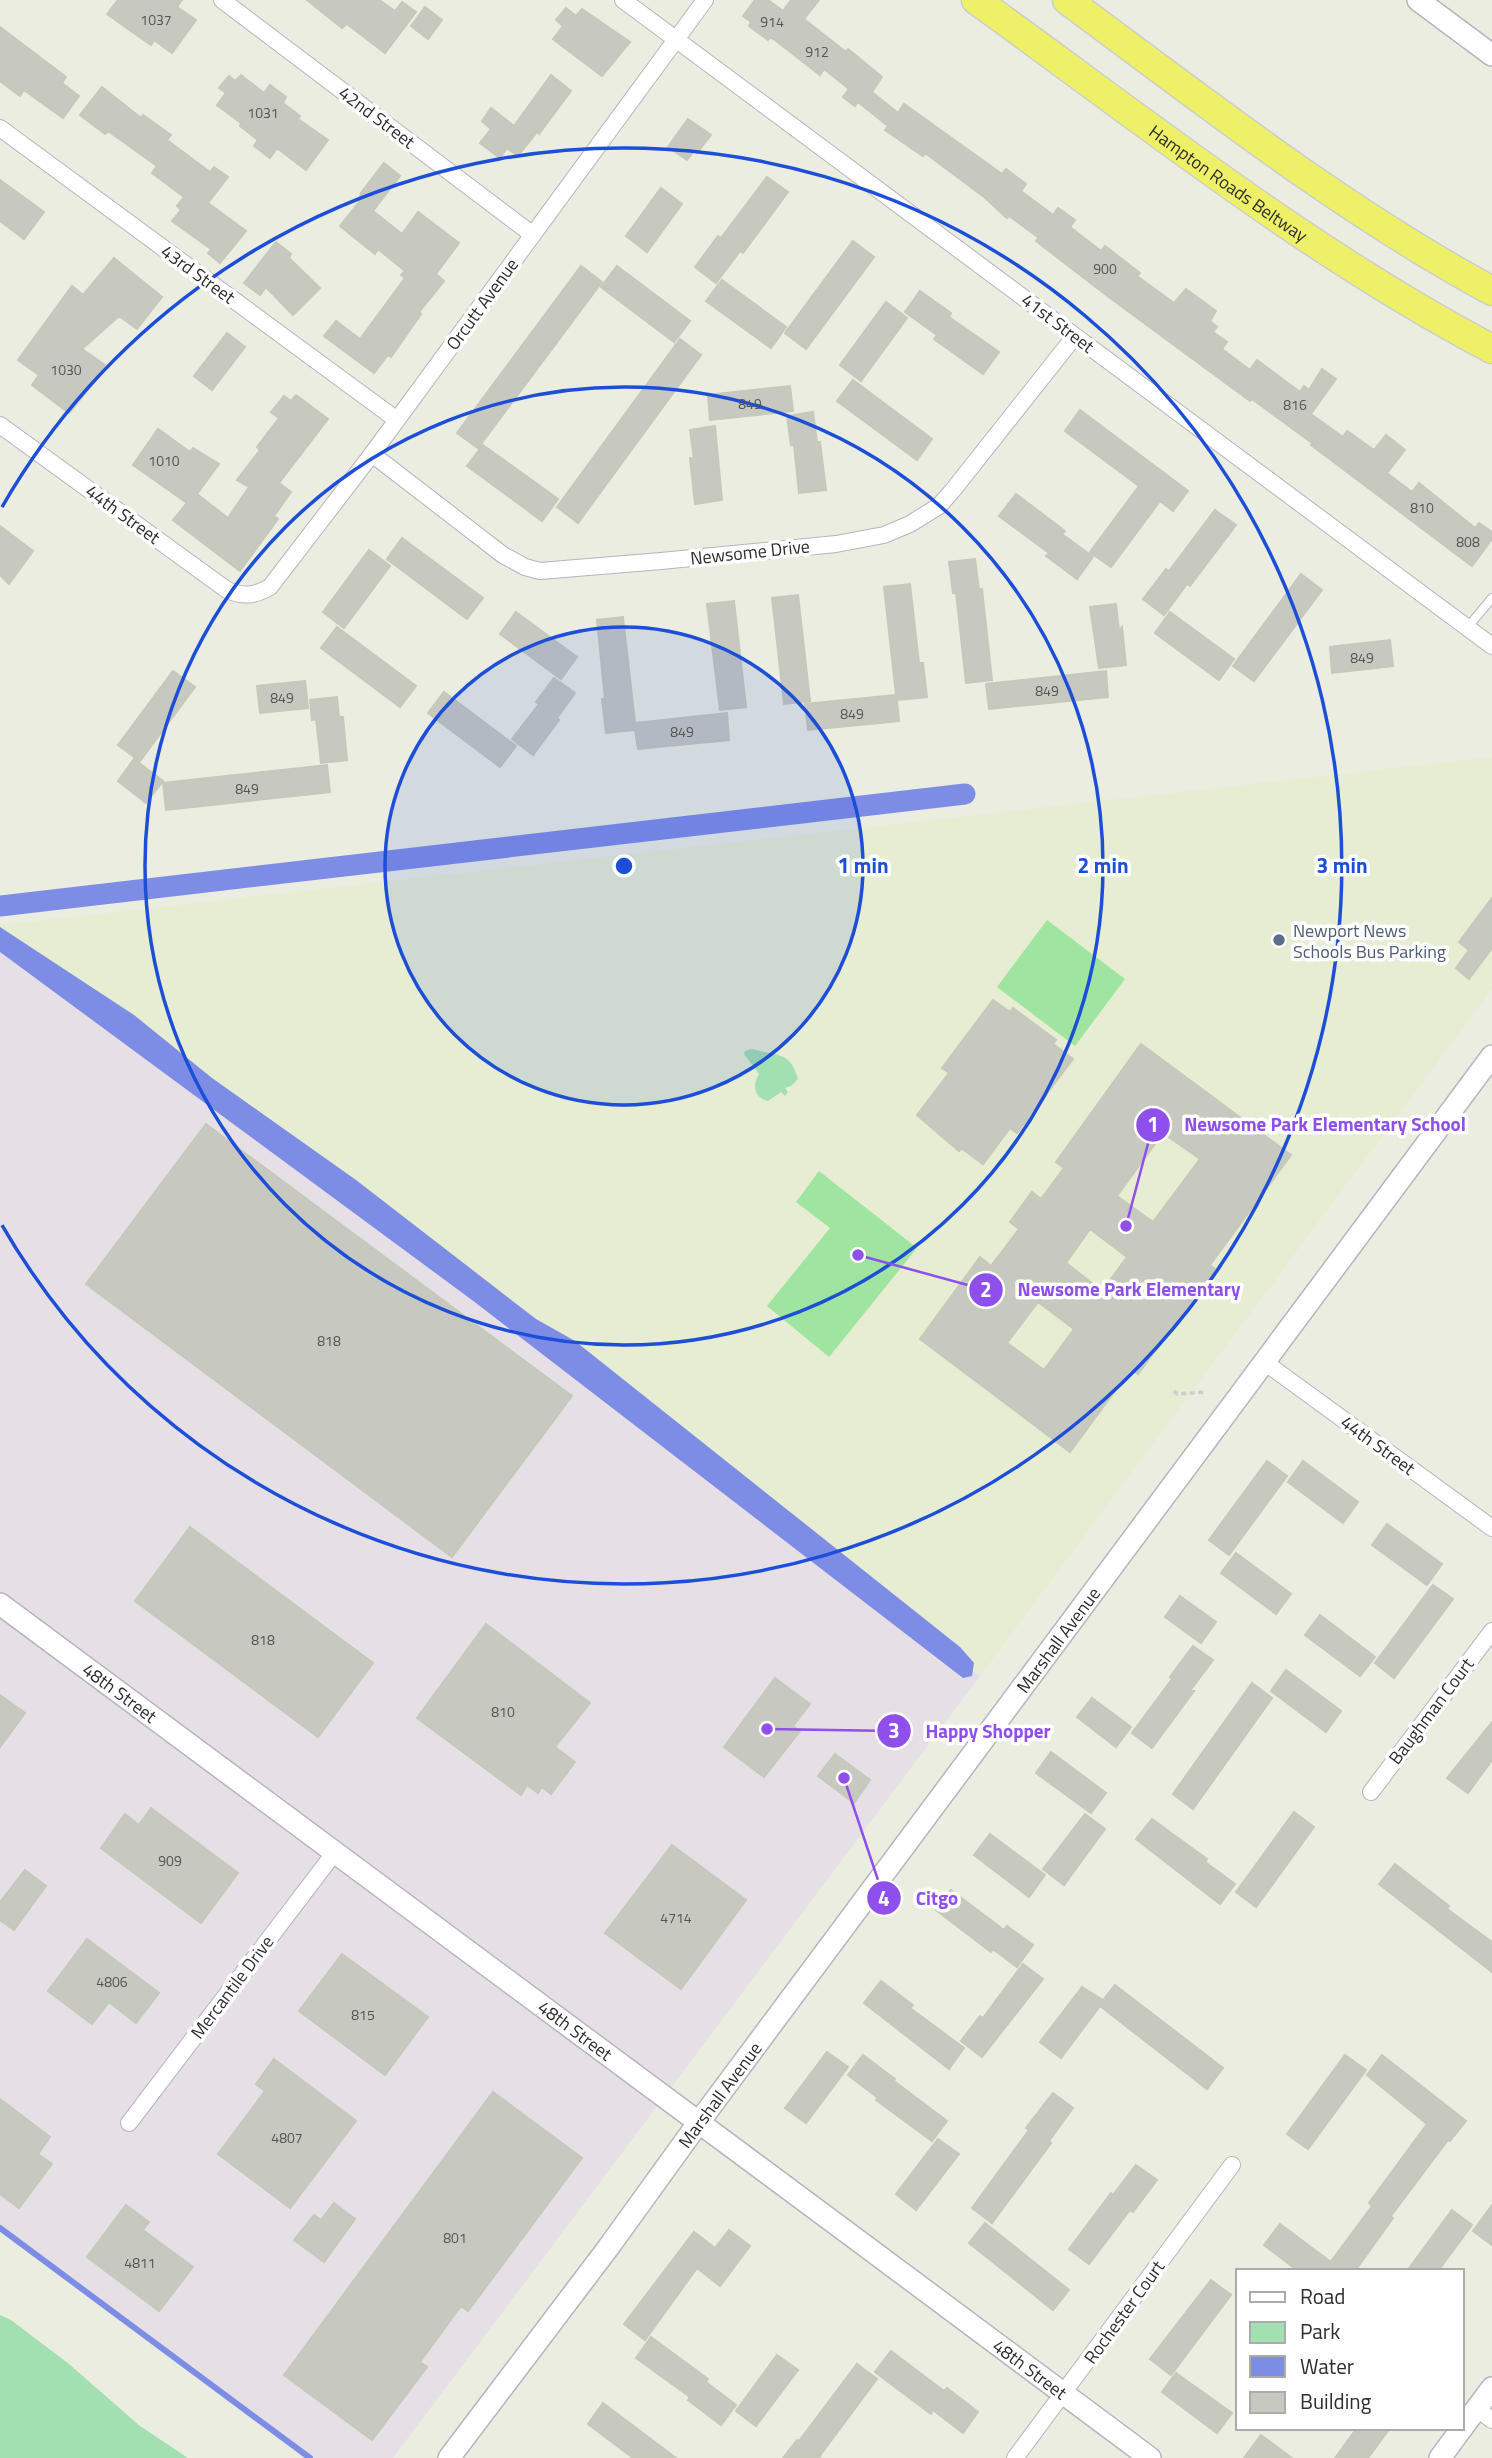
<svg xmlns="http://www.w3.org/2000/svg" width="1492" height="2458" font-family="'Titillium Web',sans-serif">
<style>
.industrial{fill:#e6e0e6}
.education{fill:#e6edd2}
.green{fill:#a2dfb1}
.pitch{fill:#9fe5a0}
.water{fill:#7d8ce5}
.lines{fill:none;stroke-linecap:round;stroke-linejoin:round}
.stream{stroke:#7d8ce5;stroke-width:6}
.canal{stroke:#7d8ce5;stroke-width:21}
.building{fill:#c7c9c0;stroke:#c5c9ba;stroke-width:2;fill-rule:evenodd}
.lane-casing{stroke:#b8b4bf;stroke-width:10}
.street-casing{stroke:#b8b4bf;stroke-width:18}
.secondary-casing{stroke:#b8b4bf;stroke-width:24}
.highway-casing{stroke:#cdcdcd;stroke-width:31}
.path{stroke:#cdcdcd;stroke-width:3.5;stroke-dasharray:5 3.5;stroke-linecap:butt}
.lane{stroke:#fff;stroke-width:8}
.street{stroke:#fff;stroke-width:16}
.secondary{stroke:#fff;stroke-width:21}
.highway{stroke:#eef167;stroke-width:28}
.ring{fill:none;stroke:#1d4ed8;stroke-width:3.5}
.service-dot{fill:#5c6f8a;stroke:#fff;stroke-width:2.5}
.labels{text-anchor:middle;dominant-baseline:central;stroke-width:7;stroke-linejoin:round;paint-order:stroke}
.number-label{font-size:14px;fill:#545452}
.street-label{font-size:18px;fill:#2d2d2d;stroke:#fff}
.service-label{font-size:18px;fill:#4e5e75;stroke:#fff;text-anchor:start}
.centre{fill:#1d4ed8;stroke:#fff;stroke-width:3.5}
.ring-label{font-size:21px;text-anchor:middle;font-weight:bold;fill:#1d4ed8;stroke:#fff;stroke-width:7;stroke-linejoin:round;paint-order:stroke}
.leader{fill:none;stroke:#8e4feb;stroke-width:2.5}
.callout-dot{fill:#8e4feb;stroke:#fff;stroke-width:2.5}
.mark-label{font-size:21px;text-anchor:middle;font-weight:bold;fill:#fff}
.callout-label{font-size:19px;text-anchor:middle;font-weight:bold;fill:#8e4feb;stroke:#fff;stroke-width:7;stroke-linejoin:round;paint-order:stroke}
</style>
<rect width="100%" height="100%" fill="#ebede1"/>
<path class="industrial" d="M0,943L620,1399L980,1676L393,2458H305L0,2228Z"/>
<path class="education" d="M1492,757V989L980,1676L620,1399L0,944V925Z"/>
<path class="green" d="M752,1049C776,1056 790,1050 798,1079L791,1086L785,1088L788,1092L785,1096L781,1092L768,1101C754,1098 752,1085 759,1074L744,1054L745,1051Z
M0,2315L11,2320L69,2364L140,2426L188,2458H0Z"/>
<path class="pitch" d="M1047,920L1125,979L1075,1046L997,987Z
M819,1171L917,1248L829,1357L767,1306L830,1228L796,1202Z"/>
<path class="water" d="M0,927L134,1015L212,1078L356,1180L536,1319L575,1341L960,1647L974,1663L972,1676L963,1678L472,1300L0,952Z"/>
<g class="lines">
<path class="stream" d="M0,2228L310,2458"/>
<path class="canal" d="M0,906L965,794"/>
</g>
<path class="building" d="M118,0H182L177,7L196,20L172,53L154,40L151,45L107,14Z
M307,0H379L395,11L402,2L416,12L385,53L347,24L342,28Z
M755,0H768L783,11L791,0H819L804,19L846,52L848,49L882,77L872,92L898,113L904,104L1002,174L1006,169L1026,184L1021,191L1053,215L1058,208L1075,220L1070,227L1101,251L1105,246L1140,273L1137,276L1174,303L1186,289L1216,311L1210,321L1217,327L1213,332L1227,342L1222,349L1250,370L1257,360L1300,392L1304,386L1309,390L1322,369L1336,379L1311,414L1343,437L1347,431L1374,450L1386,435L1405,450L1387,473L1412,492L1419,483L1475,528L1479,523L1492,532V539L1472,566L1311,445L1312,443L1252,399L1250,401L1110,298L1036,241L1039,238L1009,216L1007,218L984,197L925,153L923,156L885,130L888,126L858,102L855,106L843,97L849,89L824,69L820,75L771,37L768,40L749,26L751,22L743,16Z
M425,7L442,20L428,39L411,26Z
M566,8L576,16L582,9L630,42L602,76L553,39L563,26L556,20Z
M0,27L66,77L62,83L79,96L63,118L24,90L20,96L0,81Z
M241,75L264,93L270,85L286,97L283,103L300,116L298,119L328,140L306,170L277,148L270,158L254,146L258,140L240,126L241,123L217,105L226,93L219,88L229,76L235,81Z
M551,75L571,91L539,134L537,132L518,156L507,148L500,158L480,143L491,129L482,121L491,108L514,126Z
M102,87L141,118L143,115L171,135L167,140L210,172L214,167L228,177L208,203L246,231L220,263L208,253L211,249L172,221L181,210L177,206L184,197L152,173L157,166L108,131L105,134L80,115Z
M688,119L711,135L697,153L694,151L687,160L668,147Z
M384,163L400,176L373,211L402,234L418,212L459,243L436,274L444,281L419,312L421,314L391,357L388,355L374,373L324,336L336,321L360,339L405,278L401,275L405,271L378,249L375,254L340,226L359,202L361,193Z
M767,177L788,192L743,253L740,251L716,283L695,267L718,236L721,238Z
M0,180L44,212L24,239L0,221Z
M661,188L682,204L647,252L626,236Z
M853,241L874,257L806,349L785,333Z
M276,242L291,254L289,258L320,288L293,315L266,287L260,295L244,283Z
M114,258L162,297L137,329L119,316L82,349L105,365L97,374L99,376L69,413L32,385L39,375L18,360L72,286L83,295Z
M581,266L602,282L478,448L457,433Z
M617,266L690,321L674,342L601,287Z
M722,280L786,327L771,348L706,301Z
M920,291L951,313L949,317L999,352L983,374L934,339L937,335L905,312Z
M886,302L907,318L861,381L840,365Z
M227,333L245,347L212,390L194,376Z
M680,339L701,355L578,523L557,507Z
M853,380L932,439L917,460L837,401Z
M790,386L793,411L710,420L708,395Z
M296,395L328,419L279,483L291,492L274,516L278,519L240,571L173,520L187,503L133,465L158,429L190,452L193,448L219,464L197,494L228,518L249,487L237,480L260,450L257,447L279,418L271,412L284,396L291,401Z
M1080,410L1188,491L1173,511L1160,501L1111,567L1090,552L1139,486L1065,431Z
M813,412L817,442H820L826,490L799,493L794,445H791L787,416Z
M715,426L722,500L695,504L690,458L694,459L690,430Z
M483,445L558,499L542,521L467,466Z
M1016,494L1065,531L1062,534L1093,557L1077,579L1046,556L1049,553L999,516Z
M1215,510L1236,525L1190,586L1187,584L1164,615L1143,599L1166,569L1169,571Z
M0,526L33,551L9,584L0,575Z
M402,538L483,598L467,619L387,559Z
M369,550L390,566L344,628L323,612Z
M975,559L979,590L982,589L992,680L966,683L956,593H953L949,562Z
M1301,574L1322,590L1254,681L1233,666Z
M910,584L919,663H923L927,697L897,700L899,721L808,730L805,704L896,695L884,587Z
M798,595L810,701L784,704L772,598Z
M734,601L746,707L720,710L707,604Z
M1116,604L1119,631L1122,627L1126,665L1099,668L1090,607Z
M516,612L577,657L561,679L500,634Z
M1170,612L1234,659L1219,680L1155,633Z
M623,617L635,723L727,713L729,740L638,749L635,730L606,733L602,699H605L597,620Z
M337,627L416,686L400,707L321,648Z
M1390,640L1393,666L1332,673L1330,647Z
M173,671L195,687L140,761L118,745Z
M1106,671L1108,697L989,709L986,684Z
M554,678L575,693L557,718L559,720L533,755L512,739L539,704L536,702Z
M305,681L308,708L260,713L257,686Z
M444,692L516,746L500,767L428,713Z
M337,697L339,717H343L347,760L321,763L316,719L312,720L310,700Z
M134,759L163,781L146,803L118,781Z
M327,765L330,792L166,810L163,783Z
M1492,898V948L1469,979L1456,968L1469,950L1459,942Z
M993,1000L1010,1012L1013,1008L1056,1040L1053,1044L1073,1059L1017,1133L1010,1128L983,1164L961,1148L959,1151L917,1115L949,1073L942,1068Z
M1141,1044L1291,1155L1210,1265L1215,1269L1138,1374L1131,1369L1070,1452L920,1339L980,1257L991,1266L1019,1229L1010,1222L1032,1192L1041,1199L1064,1168L1056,1162ZM1163,1133L1200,1159L1153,1222L1117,1196ZM1090,1229L1127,1257L1102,1291L1066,1263ZM1038,1302L1074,1329L1044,1370L1007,1343Z
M206,1124L572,1396L452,1557L86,1284Z
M1267,1461L1287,1476L1229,1555L1209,1540Z
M1303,1461L1358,1502L1343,1523L1288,1482Z
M1387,1524L1442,1564L1427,1585L1372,1545Z
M190,1527L373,1663L318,1737L135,1601Z
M1236,1553L1291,1594L1276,1614L1221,1573Z
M1433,1585L1453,1599L1394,1678L1375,1663Z
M1180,1596L1216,1622L1201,1643L1165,1617Z
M1320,1615L1375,1657L1360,1676L1305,1635Z
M486,1624L590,1703L555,1747L575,1762L551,1794L542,1787L538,1793L527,1785L521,1795L417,1718Z
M1193,1646L1213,1660L1190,1691H1194L1152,1748L1132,1733L1172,1679L1170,1677Z
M1286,1670L1341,1711L1326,1732L1271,1691Z
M775,1678L810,1704L793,1726L800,1731L764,1777L724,1747Z
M1252,1683L1272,1698L1193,1809L1173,1794Z
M0,1695L25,1713L0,1747Z
M1092,1698L1131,1727L1116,1747L1077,1717Z
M1492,1722V1760L1468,1793L1447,1778Z
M1051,1752L1106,1793L1091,1813L1036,1773Z
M835,1754L870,1780L854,1803L818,1776Z
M151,1808L238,1873L201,1923L101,1848L125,1814L139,1825Z
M1294,1812L1314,1827L1256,1907L1236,1892Z
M1085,1814L1105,1829L1064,1885L1043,1869Z
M1152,1819L1207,1859L1205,1862L1235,1884L1220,1904L1136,1839Z
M990,1834L1045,1875L1029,1897L974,1855Z
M672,1845L746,1900L681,1989L605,1933Z
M1395,1864L1449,1906L1447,1909L1492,1942V1972L1379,1884Z
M25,1870L46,1886L14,1930L0,1920V1902Z
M951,1890L1004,1930L1007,1926L1033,1945L1017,1967L993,1949L991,1952L936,1910Z
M87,1939L159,1993L136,2023L109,2002L92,2024L48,1991Z
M342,1954L428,2017L385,2075L299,2011Z
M1023,1964L1043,1979L982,2057L961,2041L980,2016L983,2018Z
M881,1981L913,2005L910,2008L964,2048L949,2069L864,2003Z
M1115,1985L1223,2068L1207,2089L1100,2006L1061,2058L1040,2042L1082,1987L1103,2000Z
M827,2052L848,2067L806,2123L785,2108Z
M863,2055L895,2079L894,2081L947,2121L932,2141L876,2100L878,2098L848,2075Z
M1345,2055L1366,2070L1308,2149L1287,2134Z
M1382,2055L1466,2121L1450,2141L1448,2140L1391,2216L1393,2218L1355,2271H1346L1332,2260L1372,2206L1369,2203L1427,2124L1367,2075Z
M274,2059L356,2121L290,2208L218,2154L265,2091L256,2084Z
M493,2092L582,2158L468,2311L461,2306L420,2362L427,2367L372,2440L284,2375Z
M1053,2093L1073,2108L1049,2141L1051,2143L992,2223L972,2208L1029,2130L1026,2128Z
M0,2099L50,2137L38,2154L52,2164L19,2208L0,2194Z
M938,2139L959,2154L916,2210L896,2194Z
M1136,2165L1157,2180L1133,2212L1130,2210L1089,2264L1069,2249L1111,2193L1113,2195Z
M334,2203L355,2219L324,2262L294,2240L314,2215L321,2220Z
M126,2205L149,2222L143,2230L193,2267L159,2311L87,2257Z
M1492,2205V2245L1473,2231Z
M1452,2210L1472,2225L1438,2271H1407Z
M985,2223L1069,2290L1053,2310L969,2243Z
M1280,2224L1343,2271H1298L1264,2245Z
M729,2230L750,2246L720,2286L697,2268L645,2340L624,2324L694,2232L715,2248Z
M1211,2280L1231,2295L1171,2375L1150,2359Z
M651,2337L708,2379L706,2382L736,2405L721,2425L688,2400L690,2397L636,2358Z
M891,2351L944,2391L947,2388L978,2412L963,2433L933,2410L931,2414L875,2372Z
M777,2355L798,2370L756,2426L736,2411Z
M857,2364L877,2379L819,2457L821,2458H783L797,2440L799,2441Z
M1176,2373L1232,2413L1217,2433L1162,2392Z
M603,2403L676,2458H633L588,2424Z
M1357,2428H1390L1368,2458H1335Z
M1261,2435L1292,2458H1244Z"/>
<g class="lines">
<defs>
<path id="lane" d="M1467,628L1492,598"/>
<path id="street" d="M222,0L533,235
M623,0L1492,646
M0,128L397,420
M0,425L227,590C244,597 254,596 270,587L372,454L705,0
M372,454L503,555L525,567L540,571L661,561L836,544L884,535L910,524L939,506L953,490L1075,336
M1263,1361L1492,1528
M1371,1792L1492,1631
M129,2123L335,1852
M1476,2408L1492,2420
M1015,2458L1232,2165"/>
<g id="secondary">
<path d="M1418,0L1492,55"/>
<path id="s1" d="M0,1604C385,1887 767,2173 1150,2458"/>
<path d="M1462,2428L1492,2388"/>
<path id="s2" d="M449,2458L608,2248L699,2122L1492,1056"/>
<path d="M1440,2458L1462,2428"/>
</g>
<g id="highway">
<path id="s3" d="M976,0C1144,121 1308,252 1492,349"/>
<path d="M1067,0C1205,102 1341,209 1492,291"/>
</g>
</defs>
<use href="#lane" class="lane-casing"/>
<use href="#street" class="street-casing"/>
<use href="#secondary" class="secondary-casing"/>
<use href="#highway" class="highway-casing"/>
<path class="path" d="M1174,1391L1177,1394L1206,1392"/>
<use href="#lane" class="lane"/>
<use href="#street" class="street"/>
<use href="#secondary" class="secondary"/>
<use href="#highway" class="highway"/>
</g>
<circle cx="624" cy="866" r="239" fill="#1d4ed8" fill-opacity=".12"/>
<g class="ring">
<circle cx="624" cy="866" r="239"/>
<circle cx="624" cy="866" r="479"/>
<path d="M2 507A718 718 0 1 1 2 1225"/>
</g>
<circle class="service-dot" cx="1279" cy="940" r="7"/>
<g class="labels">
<g class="number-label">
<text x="156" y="19">1037</text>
<text x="772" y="21">914</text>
<text x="817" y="51">912</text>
<text x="263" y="112">1031</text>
<text x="1105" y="268">900</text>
<text x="66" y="369">1030</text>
<text x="750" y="403">849</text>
<text x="1295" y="404">816</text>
<text x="164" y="460">1010</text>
<text x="1422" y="507">810</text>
<text x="1468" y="541">808</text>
<text x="1362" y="657">849</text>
<text x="1047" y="690">849</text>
<text x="282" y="697">849</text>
<text x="852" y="713">849</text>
<text x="682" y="731">849</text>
<text x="247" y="788">849</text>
<text x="329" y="1340">818</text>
<text x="263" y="1639">818</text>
<text x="503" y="1711">810</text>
<text x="170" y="1860">909</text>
<text x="676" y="1917">4714</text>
<text x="112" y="1981">4806</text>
<text x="363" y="2014">815</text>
<text x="287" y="2137">4807</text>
<text x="455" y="2237">801</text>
<text x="140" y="2262">4811</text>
</g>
<g class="street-label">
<text transform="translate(377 117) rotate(37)">42nd Street</text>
<text stroke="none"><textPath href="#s3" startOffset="312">Hampton Roads Beltway</textPath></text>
<text transform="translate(198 274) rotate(36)">43rd Street</text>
<text transform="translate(482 304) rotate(-54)">Orcutt Avenue</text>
<text transform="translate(1058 323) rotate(37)">41st Street</text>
<text transform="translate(123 514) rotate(36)">44th Street</text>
<text transform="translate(750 552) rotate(-6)">Newsome Drive</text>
<text transform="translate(1378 1445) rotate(36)">44th Street</text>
<text stroke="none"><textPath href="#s2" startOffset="1020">Marshall Avenue</textPath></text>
<text stroke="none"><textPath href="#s1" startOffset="149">48th Street</textPath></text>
<text transform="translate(1431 1711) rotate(-53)">Baughman Court</text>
<text transform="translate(232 1987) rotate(-53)">Mercantile Drive</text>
<text stroke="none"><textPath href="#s1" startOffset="716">48th Street</textPath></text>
<text stroke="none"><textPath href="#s2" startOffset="453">Marshall Avenue</textPath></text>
<text transform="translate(1124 2312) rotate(-54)">Rochester Court</text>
<text stroke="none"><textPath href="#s1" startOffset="1283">48th Street</textPath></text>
</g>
<g class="service-label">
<text x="1293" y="930">Newport News<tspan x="1293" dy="21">Schools Bus Parking</tspan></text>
</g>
</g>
<circle cx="624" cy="866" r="10" class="centre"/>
<g class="ring-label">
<text x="863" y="873">1 min</text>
<text x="1103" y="873">2 min</text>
<text x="1342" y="873">3 min</text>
</g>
<path class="leader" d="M1126 1226L1153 1125M858 1255L986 1290M767 1729L894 1731M844 1778L884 1898"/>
<g class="callout-dot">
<circle cx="1126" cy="1226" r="7"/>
<circle cx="858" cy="1255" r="7"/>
<circle cx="767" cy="1729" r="7"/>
<circle cx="844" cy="1778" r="7"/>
<circle cx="1153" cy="1125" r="18"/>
<circle cx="986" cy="1290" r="18"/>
<circle cx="894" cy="1731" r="18"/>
<circle cx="884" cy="1898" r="18"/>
</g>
<g class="mark-label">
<text x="1153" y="1132">1</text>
<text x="986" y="1297">2</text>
<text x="894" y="1738">3</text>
<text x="884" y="1906">4</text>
</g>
<g class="callout-label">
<text x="1325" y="1131">Newsome Park Elementary School</text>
<text x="1129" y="1296">Newsome Park Elementary</text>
<text x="988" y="1738">Happy Shopper</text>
<text x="937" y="1905">Citgo</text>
</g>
<rect x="1236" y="2269" width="228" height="161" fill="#ffffff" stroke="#ababab" stroke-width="2"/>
<rect x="1250" y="2292" width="35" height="10" fill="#ffffff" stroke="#ababab" stroke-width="2"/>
<text x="1300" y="2304" font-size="21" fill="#2d2d2d">Road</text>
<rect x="1250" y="2322" width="35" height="21" fill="#a2dfb1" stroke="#ababab" stroke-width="2"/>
<text x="1300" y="2339" font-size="21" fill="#2d2d2d">Park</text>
<rect x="1250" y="2356" width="35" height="21" fill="#7d8ce5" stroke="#ababab" stroke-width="2"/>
<text x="1300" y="2374" font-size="21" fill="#2d2d2d">Water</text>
<rect x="1250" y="2392" width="35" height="21" fill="#c7c9c0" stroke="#ababab" stroke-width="2"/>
<text x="1300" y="2409" font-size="21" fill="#2d2d2d">Building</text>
</svg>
